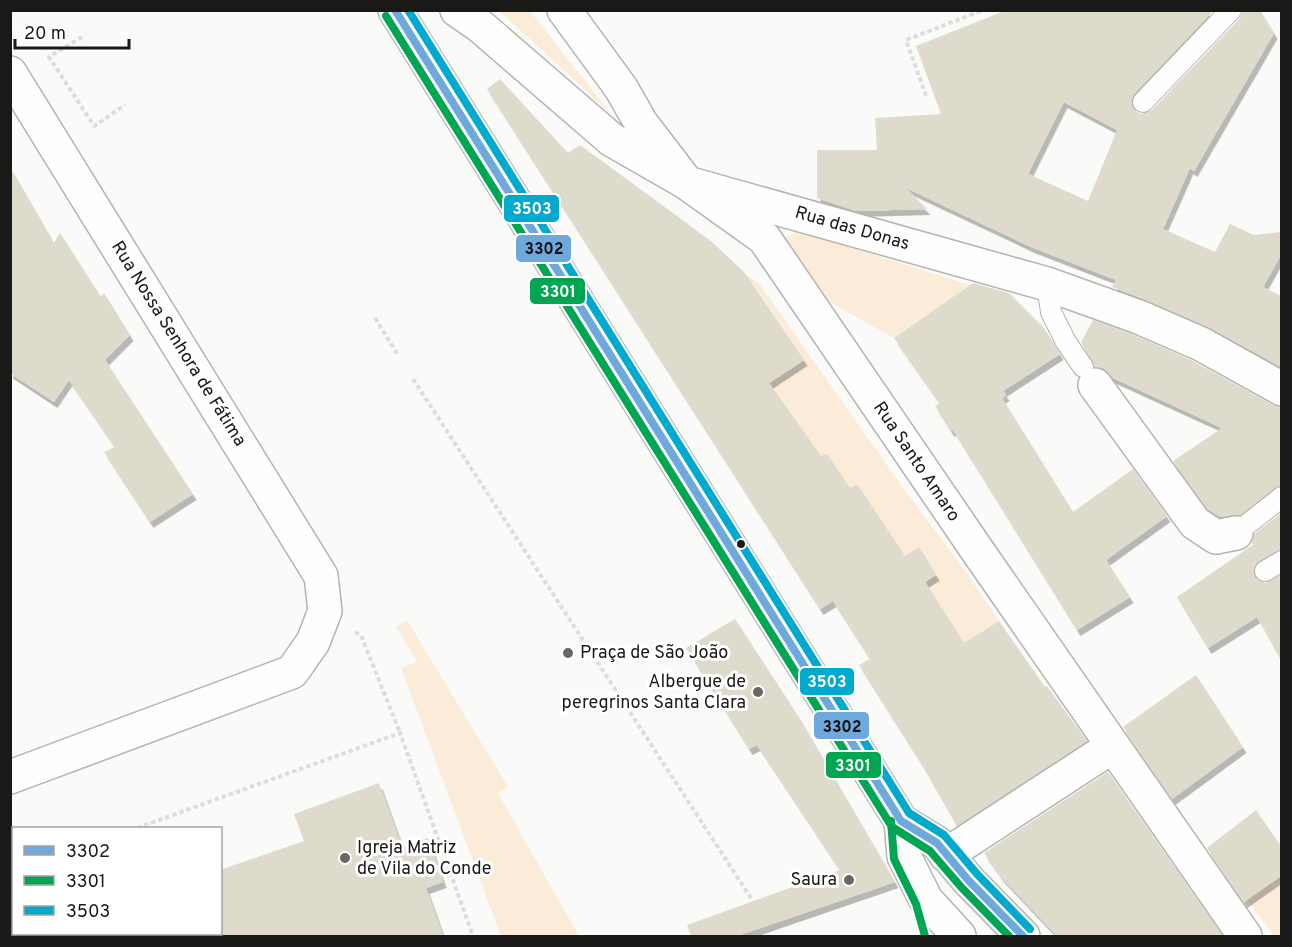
<svg xmlns="http://www.w3.org/2000/svg" width="1292" height="947" font-family="Overpass,sans-serif">
<style>
.green{fill:#fbecda}
.building{fill:#dedacc;fill-rule:evenodd;filter:url(#shadow)}
.lines{fill:none;stroke-linecap:round;stroke-linejoin:round}
.lane-casing{stroke:#b3b4b2;stroke-width:22}
.street-casing{stroke:#b3b4b2;stroke-width:36}
.primary-casing{stroke:#b3b4b2;stroke-width:36}
.path{stroke:#dddddc;stroke-width:4;stroke-dasharray:4.5 3;stroke-linecap:butt}
.lane{stroke:#fefefe;stroke-width:20}
.street{stroke:#fefefe;stroke-width:33}
.primary{stroke:#fefefe;stroke-width:33}
.bus-1-casing{stroke:#fff;stroke-width:12}
.bus-2-casing{stroke:#fff;stroke-width:12}
.bus-3-casing{stroke:#fff;stroke-width:12}
.bus-1{stroke:#6fa8dc;stroke-width:8}
.bus-2{stroke:#00a651;stroke-width:8}
.bus-3{stroke:#00a9ce;stroke-width:8}
.bus-dot{fill:#191917;stroke:#fff;stroke-width:2}
.poi-dot{fill:#686866;stroke:#fff;stroke-width:2}
.labels{text-anchor:middle;dominant-baseline:central;stroke-width:6;stroke-linejoin:round;paint-order:stroke}
.street-label{font-size:18px;fill:#191917;stroke:#fff}
.poi-label{font-size:18px;fill:#191917;stroke:#fff;text-anchor:start}
.line-badge{stroke:#fff;stroke-width:2}
.badge-label{font-size:16px;text-anchor:middle;font-weight:bold;fill:#fff}
.pale-badge-label{font-size:16px;text-anchor:middle;font-weight:bold;fill:#111}
</style>
<defs>
<filter id="shadow"><feDropShadow dx="3.5" dy="6" stdDeviation="0" flood-color="#0004"/></filter>
</defs>
<rect width="100%" height="100%" fill="#fafbf8"/>
<path class="green" d="M499,11H530L609,111H608Z
M797,231L970,285L894,338L829,302L784,239Z
M749,276L761,286L903,488L966,572L999,621L973,637L993,671L955,697L944,612L925,582L936,574L919,548L905,556L857,484L850,488L821,456L767,385L804,360L752,282L714,307L709,299Z
M407,620L508,787L498,793L579,936H501L401,668L417,662L396,626Z
M1281,876V936H1274L1247,900Z"/>
<path class="building" d="M1007,10H1214L1134,94L1131,100L1132,106L1135,111L1141,114L1152,110L1240,18L1243,10H1260L1274,33L1194,171L1190,168L1163,229L1215,252L1230,224L1254,235L1281,232V255L1263,287L1281,296V367L1208,327L1146,300L1112,287L1116,280L1031,247L906,188L927,209L856,211L817,198V150H877L875,118L941,114L916,46ZM1064,102L1117,130L1088,201L1028,174Z
M500,79L568,153L580,145L711,241L745,273L804,360L769,383L821,456L827,454L850,488L857,484L905,556L919,547L936,575L925,582L964,643L999,621L1045,687L1047,686L1087,741L957,826L921,763L859,665L870,659L833,601L820,609L487,89Z
M10,167L54,243L60,233L101,297L104,293L130,335L105,360L193,494L150,522L104,452L115,447L69,380L54,402L10,373Z
M973,283L1009,293L1044,328L1060,354L1003,391L1006,395L1002,398L1073,512L1133,469L1167,516L1106,560L1130,597L1077,630L953,430L951,431L935,406L940,403L894,338Z
M1093,320L1132,334L1193,361L1273,405L1281,408V485L1275,488L1240,515L1220,517L1208,509L1173,461L1222,428L1113,378L1103,368L1095,367L1081,342Z
M1281,513V549L1259,561L1253,571L1255,578L1265,583L1281,575V660L1257,617L1208,648L1177,597L1254,544L1251,543L1254,534Z
M735,619L800,719L895,882L737,936H691L687,925L840,870L757,745L749,749L686,648Z
M1196,675L1243,747L1172,799L1123,727Z
M1108,772L1223,936H1057L1001,877L984,853Z
M379,783L402,847L428,838L443,882L426,888L443,936H220V870L304,841L294,814Z
M1256,810L1281,846V876L1244,902L1207,848Z"/>
<g class="lines">
<defs>
<path id="lane" d="M1143,102L1231,10
M1047,284L1051,312L1066,342L1083,367
M1236,533L1282,497
M1265,571L1282,561"/>
<path id="street" d="M457,10L480,26L612,140L687,183L1047,284L1139,317L1201,344L1282,389
M564,10L621,88L641,123L687,183L764,238L979,553L1245,936
M10,73L321,576L325,611L313,642L292,672L10,777
M1095,385L1195,523L1216,537L1236,533
M946,855L1113,746"/>
<path id="primary" d="M395,10L901,821L937,843L969,881L1023,936
M901,821L904,856L926,900L959,936"/>
</defs>
<use href="#lane" class="lane-casing"/>
<use href="#street" class="street-casing"/>
<use href="#primary" class="primary-casing"/>
<path class="path" d="M82,37L49,57L94,126L125,105
M926,96L906,40L983,10
M375,318L398,355
M413,379L753,901
M355,632L361,635L400,733
M10,827L14,828
M137,828L400,733L473,936
M10,876L14,874
M10,895L14,902
M26,934L27,936
M100,934L102,936"/>
<use href="#lane" class="lane"/>
<use href="#street" class="street"/>
<use href="#primary" class="primary"/>
<defs>
<path id="bus-1" d="M395,10L901,821L937,843L969,881L1023,936"/>
<path id="bus-2" d="M386,16L892,827L930,851L962,888L1009,936
M891,821L894,859L916,904L925,936"/>
<path id="bus-3" d="M408,10L909,813L944,835L977,874L1030,929"/>
</defs>
<use href="#bus-1" class="bus-1-casing"/>
<use href="#bus-2" class="bus-2-casing"/>
<use href="#bus-3" class="bus-3-casing"/>
<use href="#bus-1" class="bus-1"/>
<use href="#bus-2" class="bus-2"/>
<use href="#bus-3" class="bus-3"/>
</g>
<circle class="bus-dot" cx="741" cy="544" r="5"/>
<g class="poi-dot">
<circle cx="568" cy="653" r="6"/>
<circle cx="758" cy="692" r="6"/>
<circle cx="345" cy="858" r="6"/>
<circle cx="849" cy="880" r="6"/>
</g>
<g class="labels">
<g class="street-label">
<text transform="translate(852 229) rotate(16)">Rua das Donas</text>
<text transform="translate(178 344) rotate(58)">Rua Nossa Senhora de Fátima</text>
<text transform="translate(916 462) rotate(56)">Rua Santo Amaro</text>
</g>
<g class="poi-label">
<text x="580" y="653">Praça de São João</text>
<text x="746" y="682" text-anchor="end">Albergue de<tspan x="746" dy="21">peregrinos Santa Clara</tspan></text>
<text x="357" y="848">Igreja Matriz<tspan x="357" dy="21">de Vila do Conde</tspan></text>
<text x="837" y="880" text-anchor="end">Saura</text>
</g>
</g>
<g class="line-badge">
<rect x="503" y="194" width="57" height="29" rx="6" fill="#00a9ce"/>
<rect x="515" y="234" width="57" height="29" rx="6" fill="#6fa8dc"/>
<rect x="529" y="277" width="57" height="28" rx="6" fill="#00a651"/>
<rect x="799" y="667" width="56" height="29" rx="6" fill="#00a9ce"/>
<rect x="813" y="711" width="57" height="29" rx="6" fill="#6fa8dc"/>
<rect x="825" y="751" width="57" height="28" rx="6" fill="#00a651"/>
</g>
<g class="badge-label">
<text x="532" y="214">3503</text>
<text x="558" y="297">3301</text>
<text x="827" y="687">3503</text>
<text x="853" y="771">3301</text>
</g>
<g class="pale-badge-label">
<text x="544" y="254">3302</text>
<text x="842" y="732">3302</text>
</g>
<rect width="1292" height="947" fill="none" stroke="#191917" stroke-width="24"/>
<rect x="12" y="827" width="210" height="108" fill="#ffffff" stroke="#a3a3a2" stroke-width="1.5"/>
<rect x="24" y="846" width="30" height="9" fill="#6fa8dc" stroke="#a3a3a2" stroke-width="1.5"/>
<text x="66" y="857" font-size="18" fill="#191917">3302</text>
<rect x="24" y="876" width="30" height="9" fill="#00a651" stroke="#a3a3a2" stroke-width="1.5"/>
<text x="66" y="887" font-size="18" fill="#191917">3301</text>
<rect x="24" y="906" width="30" height="9" fill="#00a9ce" stroke="#a3a3a2" stroke-width="1.5"/>
<text x="66" y="917" font-size="18" fill="#191917">3503</text>
<path d="M15 39v9h114v-9" fill="none" stroke="#191917" stroke-width="3"/>
<text x="24" y="39" font-size="18" fill="#191917" stroke="#ffffff" stroke-width="4.5" paint-order="stroke">20 m</text>
</svg>
